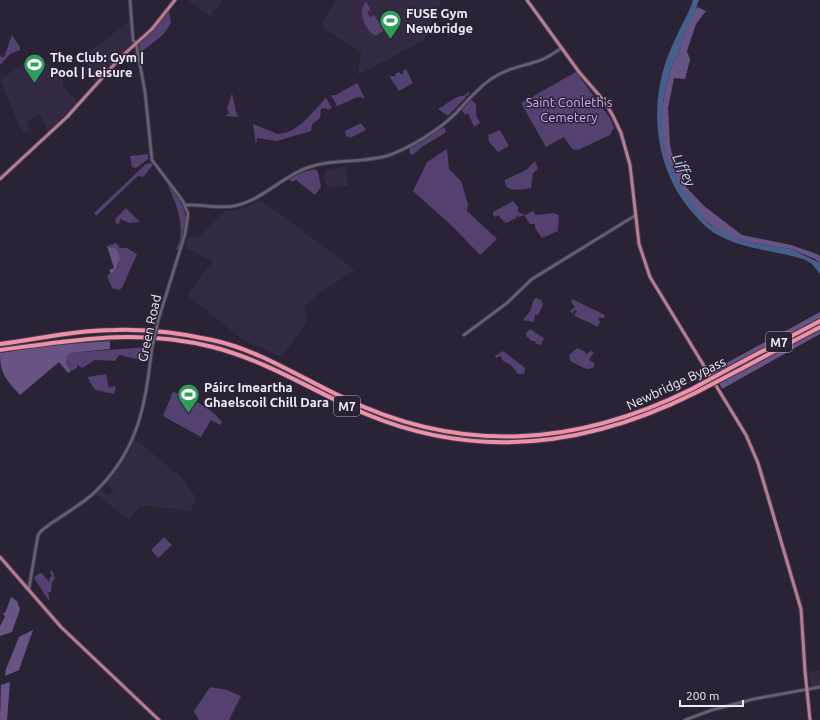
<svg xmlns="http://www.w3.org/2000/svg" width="820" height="720" font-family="Ubuntu,sans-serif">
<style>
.built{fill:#342a44}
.green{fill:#54416f}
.forest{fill:#685484}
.water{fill:#465e8b}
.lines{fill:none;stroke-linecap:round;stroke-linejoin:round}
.minor-casing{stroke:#433c4c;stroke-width:4.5}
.major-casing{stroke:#433c4c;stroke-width:5}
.highway-casing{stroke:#433c4c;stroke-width:6}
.minor{stroke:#685f75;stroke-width:2.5}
.major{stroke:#b87c94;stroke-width:3}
.highway{stroke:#ee90a8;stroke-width:4}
.minor-bridge-casing{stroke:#433c4c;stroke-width:4.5;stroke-linecap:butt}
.highway-bridge-casing{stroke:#433c4c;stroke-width:6;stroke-linecap:butt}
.minor-bridge{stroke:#685f75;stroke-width:2.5}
.highway-bridge{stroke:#ee90a8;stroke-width:4}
.labels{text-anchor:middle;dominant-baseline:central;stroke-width:3;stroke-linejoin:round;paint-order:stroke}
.shield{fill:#2a2235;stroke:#b4afbe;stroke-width:1}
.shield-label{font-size:12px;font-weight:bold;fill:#efebf8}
.poi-label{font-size:13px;font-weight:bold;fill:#efebf8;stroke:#2a2235;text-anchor:start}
.park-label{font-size:13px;fill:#ceb0fb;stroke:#2a2235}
.street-label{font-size:13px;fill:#efebf8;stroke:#2a2235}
.water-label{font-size:14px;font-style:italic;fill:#cbdbf8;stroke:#2a2235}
</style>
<rect width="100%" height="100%" fill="#2a2235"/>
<path class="built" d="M188,0H223L210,16Z
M336,0H442L424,40L358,75L361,52L324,29L323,21Z
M131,20L132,43L96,82H94L83,71L95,57L90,51Z
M39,52L63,81V86L78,102L46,133V126L39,114L27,123L30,131L23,134L0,80Z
M346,166L348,186L327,187L324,177L325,170Z
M261,200L355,270L317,295L304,307L307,321L282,357L243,340L187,295L213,261L185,248L188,237H198L225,211H234L247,207Z
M135,439L182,478L196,498L191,511L141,505L129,519L95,494L101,489L109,495L114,490L105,483L129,452Z
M820,670V686L811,687L808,672Z"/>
<path class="green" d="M366,2L371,10L367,12L370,17L374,15L383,29L400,15L402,18L405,16L377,35H374C364,28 357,12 366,2Z
M169,12L171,23L163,35L140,53L139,44Z
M12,35L20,47V50L10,54L0,65V54L1,57H4Z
M406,69L413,83L399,91L389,76H396L395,74L399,72L401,74H403V71Z
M576,72L610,118L614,127L610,135L578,150L572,149L564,137L546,147L521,103Z
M357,83L365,98L358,97L337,106L331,95H336Z
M468,92L470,93L448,116L438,109L457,97L466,95Z
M232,93L237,115L239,117L225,116L229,113L227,109Z
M326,98L332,108L328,110L326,108L321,109L320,118L312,124L311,131L277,141L257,138L256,145L253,124L278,134C299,133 313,111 326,98Z
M471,100L476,104V115L480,123L474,127L468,113L465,115L462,110Z
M361,123L366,130L350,138L349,136L346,137L345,131Z
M444,127L446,131L445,133L422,147L413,155L410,154L409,147Z
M500,130L509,146L498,152L489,142L488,135Z
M447,149L449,169L461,181L468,204L467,211L497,239L480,255L451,225L413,191L427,162Z
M148,154V159L136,168L132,167L130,156Z
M535,161L538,169L533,173L531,188C523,190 503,193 505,180L526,170Z
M151,163L153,165L143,177L138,176L96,216L94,213L146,164Z
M315,169L318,172L321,187L315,195L296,180L292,182L289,179L303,172Z
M167,183C187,205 191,221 179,249H176C188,230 175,201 167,183Z
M513,201L518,207V212L525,215L533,211L536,215L553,213L559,215L558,231L542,238L535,228V224H530L524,215L518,217L517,215L516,218L506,223L501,219L499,215L495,217L493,215V212Z
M126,208L140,222L129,223L120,219L119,224L115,223L116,218Z
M116,243L120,248H127L137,254L122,288L119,290L112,288L107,276C123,272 123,249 107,246Z
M536,298L541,300L543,305L538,315H535L534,322L523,320L530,311L534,299Z
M572,299L605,315L604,318H598L600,322L597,327C590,322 581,320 574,315L577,311L574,310L573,314L570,311L575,307L571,302Z
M530,329L544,338L541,345L536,344L535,341H532L526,336V333Z
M147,347L149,349L146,361L119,355L115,361L95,360L82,368L77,365V368L71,371L66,364V358L70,353Z
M577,348L584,351L586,354L591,351L594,352L589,360L595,364L593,368L586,369L570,361L569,355Z
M503,351L525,368L524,374H518L512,366L502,360L501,356L496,358L495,356Z
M106,374L109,388L113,386L116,387L114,394L95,390L87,377Z
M173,392C187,395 214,410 222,422L220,425L211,420L201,437L163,416Z
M164,537L172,545L158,558L151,550Z
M52,570L55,578L52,583L51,592L47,593L49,595V601L34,578L38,574L42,573L49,582L50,577L52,576L50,573Z
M210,687L227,690L241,696L229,720H199L194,711Z"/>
<path class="forest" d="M697,7L706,11L696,24L687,51L690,60L685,79L674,78L668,108L670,145L672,154L683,171L686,187L704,206L742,235L791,245L817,254L820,256V263L815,259L791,249L741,241L730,236L714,227L703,218L681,189L666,155L663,143V103L666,86L673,63L679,55L683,37Z
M107,246L116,249L120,258C117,266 117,274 107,276L111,273L109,270L114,268Z
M820,312V318L712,375L710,372Z
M820,329V334L722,389L719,383Z
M110,341V349L70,353L66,358V364L71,371L68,373L59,362L20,395C6,379 0,374 0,353L51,345Z
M11,597L17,601L20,609L12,632L0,636V626L5,617L3,614L6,611Z
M33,630L19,670L5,676L6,669L19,637Z
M10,682L7,720H0L1,685Z"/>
<path class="water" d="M693,0H699L693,17L683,37L679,55L673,63L666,86L663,102V143L666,155L678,181L703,218L712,226L741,241L791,249L820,263V274L811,263L803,259C774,250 744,250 716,234C707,229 699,220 692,212C660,175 650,123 662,75C665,61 672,46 678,33C683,22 690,11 693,0Z"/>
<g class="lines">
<defs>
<path id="minor" d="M130,0L133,40L136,43L145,92L152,160L183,201L188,214L185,234L158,321
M186,205C202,204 218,209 234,206C260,201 280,179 304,169C330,158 362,164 390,155C413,146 439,130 456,113C467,101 477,89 491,79C509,67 522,67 541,60C549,57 555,52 562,48
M464,335L507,303L532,279L636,215
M29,588L38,535L41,531C58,517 78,508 95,492C139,449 145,406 152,348
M685,720L712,710L754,699L820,687"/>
<path id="major" d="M527,0L579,72L605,102L613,116L621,133L630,165L639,244L650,277L746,435L758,463L801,609L805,671L810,720
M0,179L67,117L121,57L152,29L175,0
M0,557L61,627L159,720"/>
<path id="highway" d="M0,344C38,339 77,330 115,330C147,329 180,333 212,340C259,350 301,378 344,398C462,455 577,446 692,389
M0,350C75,340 137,328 213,347C270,362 312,391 366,414C478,461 589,446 695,393
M738,364L820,321
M741,369L820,327"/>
</defs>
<use href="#minor" class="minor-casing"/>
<use href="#major" class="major-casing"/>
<use href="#highway" class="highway-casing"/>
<use href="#minor" class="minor"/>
<use href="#major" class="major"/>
<use href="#highway" class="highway"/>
<defs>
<path id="minor-bridge" d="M152,348L158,321"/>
<path id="highway-bridge" d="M692,389L738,364
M695,393L741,369"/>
</defs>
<use href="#minor-bridge" class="minor-bridge-casing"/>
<use href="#highway-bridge" class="highway-bridge-casing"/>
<use href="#minor-bridge" class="minor-bridge"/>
<use href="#highway-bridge" class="highway-bridge"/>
</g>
<defs>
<symbol id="stadium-pin" viewBox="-11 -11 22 30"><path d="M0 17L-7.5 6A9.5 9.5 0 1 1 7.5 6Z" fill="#2e9e5b" stroke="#2a2235"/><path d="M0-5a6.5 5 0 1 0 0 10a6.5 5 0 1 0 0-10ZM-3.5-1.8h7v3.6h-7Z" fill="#fff"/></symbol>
</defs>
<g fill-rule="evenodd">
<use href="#stadium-pin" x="378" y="8" width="25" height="34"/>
<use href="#stadium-pin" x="22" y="52" width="25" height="34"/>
<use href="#stadium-pin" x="176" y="382" width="25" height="34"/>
</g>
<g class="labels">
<g class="shield">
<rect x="766" y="332" width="26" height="20" rx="3"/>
<rect x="334" y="396" width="26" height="20" rx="3"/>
</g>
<g class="shield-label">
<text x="779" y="342">M7</text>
<text x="347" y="406">M7</text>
</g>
<g class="poi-label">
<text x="406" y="13">FUSE Gym<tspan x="406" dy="15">Newbridge</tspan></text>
<text x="50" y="57">The Club: Gym |<tspan x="50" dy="15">Pool | Leisure</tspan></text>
<text x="204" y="387">Páirc Imeartha<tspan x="204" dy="15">Ghaelscoil Chill Dara</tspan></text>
</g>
<g class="park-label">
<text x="569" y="102">Saint Conleth's<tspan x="569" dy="15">Cemetery</tspan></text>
</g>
<g class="street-label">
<text transform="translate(149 328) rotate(-78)">Green Road</text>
<text transform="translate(676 383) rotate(-25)">Newbridge Bypass</text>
</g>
<g class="water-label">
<text transform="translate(684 170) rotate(64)">Liffey</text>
</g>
</g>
<path d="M680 700v6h63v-6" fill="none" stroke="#efebf8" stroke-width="2"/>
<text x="686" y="700" font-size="12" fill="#efebf8" stroke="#2a2235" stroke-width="3" paint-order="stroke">200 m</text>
</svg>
